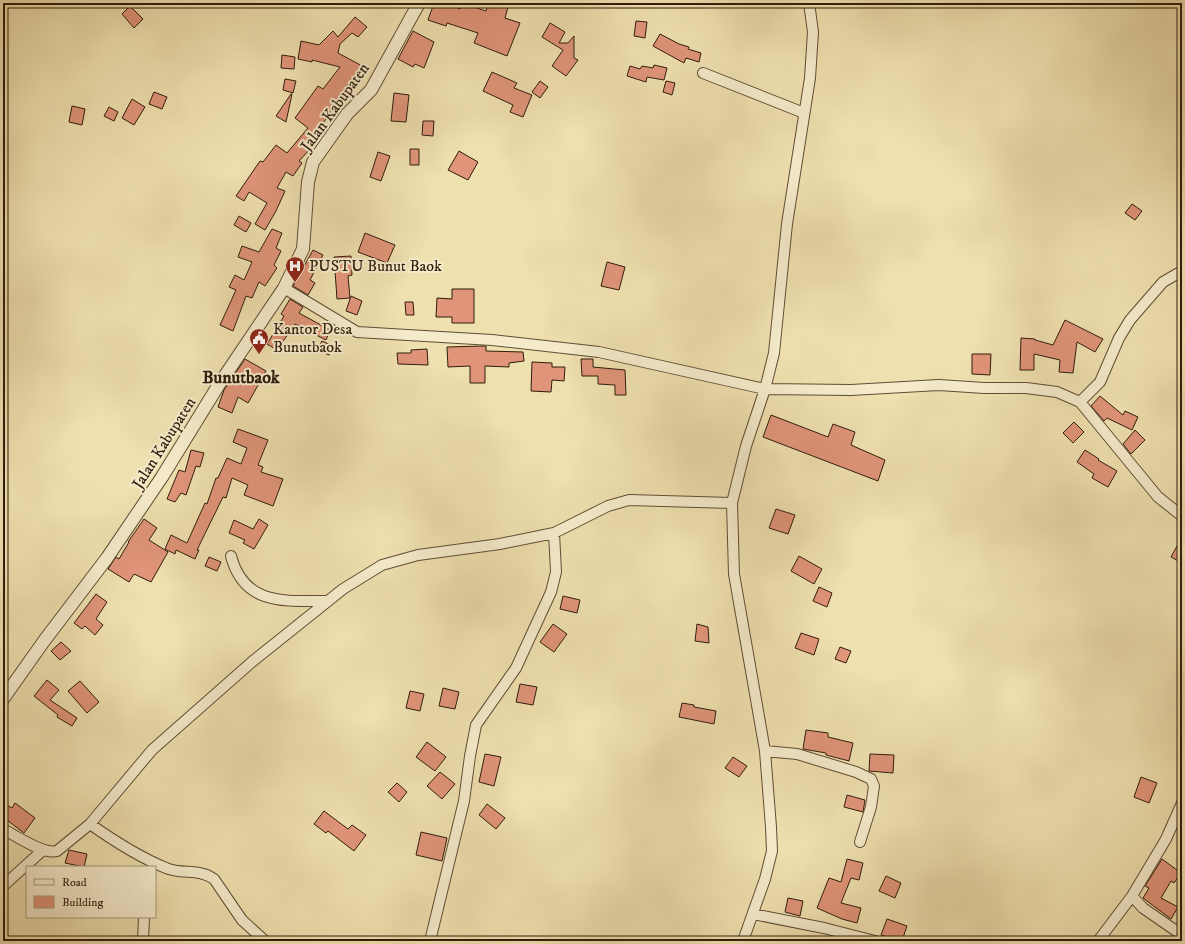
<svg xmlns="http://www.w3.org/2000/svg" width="1185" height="944" font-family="'IM FELL DW Pica',serif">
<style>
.building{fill:#e09479;stroke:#2f1c0b}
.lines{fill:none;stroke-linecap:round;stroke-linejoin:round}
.minor-casing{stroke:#5f4d34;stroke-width:12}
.tertiary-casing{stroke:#5f4d34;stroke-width:14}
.minor{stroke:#f5ebcb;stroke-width:10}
.tertiary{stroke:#f5ebcb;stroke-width:12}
.labels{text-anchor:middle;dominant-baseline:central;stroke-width:4;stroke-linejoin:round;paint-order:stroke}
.street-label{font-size:16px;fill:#2f1c0b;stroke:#f5ebcb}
.poi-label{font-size:16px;fill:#2f1c0b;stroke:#f5ebcb;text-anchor:start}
.quarter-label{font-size:18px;font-weight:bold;fill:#2f1c0b;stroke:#f5ebcb}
</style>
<rect width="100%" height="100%" fill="#efe0af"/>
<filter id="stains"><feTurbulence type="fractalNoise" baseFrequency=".005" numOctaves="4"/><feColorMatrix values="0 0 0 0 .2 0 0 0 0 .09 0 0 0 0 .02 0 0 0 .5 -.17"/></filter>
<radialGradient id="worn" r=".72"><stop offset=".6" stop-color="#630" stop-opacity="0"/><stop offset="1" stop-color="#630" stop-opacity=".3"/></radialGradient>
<path class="building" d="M434,3H448L460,9L462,3L486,11L488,3H509L505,18L520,23L507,56L474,43L478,33L447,23L446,26L428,20Z
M130,6L143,19L134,28L122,14Z
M355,17L367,27L358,37L352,33L340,44L338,53L364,67L358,79L354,76L337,99L340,101L331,111L309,145L312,147L299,161L302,163L293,176L286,172L277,188L285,191L276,211L265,230L255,224L267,203L249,192L244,201L236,196L260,161L263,162L276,145L287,153L308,128L295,118L318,86L323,89L340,67L312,60V62L298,59L301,41L319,45L333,31L338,37Z
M636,21L647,22L645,38L634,36Z
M550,23L565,32L559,43H568L574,36V58L578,60L566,76L552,66L563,50L542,37Z
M413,31L434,42L424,68L415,64L413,67L398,59Z
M660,34L679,44L689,47L688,49L701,53L699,62L686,58L684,63L653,46Z
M282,55L295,57L294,69L281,68Z
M654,65L667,68L664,80L647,77L646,82L627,76L630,66L640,69L642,66L653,68Z
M492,72L517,83L514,88L532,95L523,117L510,112L513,105L483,91Z
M285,79L296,81L293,93L283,90Z
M540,81L548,87L540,98L532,92Z
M666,81L675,83L672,95L663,92Z
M154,92L167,97L162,109L149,104Z
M394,93L409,95L406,122L391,121Z
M291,94H292L286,122L276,116Z
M132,99L145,107L134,125L122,118Z
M72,106L85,109L82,125L69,122Z
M109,107L118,112L114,121L104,116Z
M423,121H434L433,136L422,135Z
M410,149H419V165H410Z
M459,151L478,162L468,180L448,170Z
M378,152L390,156L381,181L370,177Z
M1132,204L1142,211L1135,220L1125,213Z
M239,216L251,223L246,232L234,225Z
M272,229L282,233L276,248L281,251L274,265L277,268L265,286L259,282L252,298L246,296L233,331L220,325L236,290L229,287L235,275L244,280L252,262L238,257L242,246L259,252Z
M365,233L395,245L387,263L358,252Z
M313,250L323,255L310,280L315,283L308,295L293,286Z
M351,256L352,275L348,276L350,298L337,299L334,257Z
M607,262L625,267L619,290L601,286Z
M452,289H474V323H452V317H436L437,298L452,299Z
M351,296L362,301L357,315L346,311Z
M290,299L303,307L299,313L330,330L326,340L295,324L277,350L267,344L284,316L281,314Z
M405,302H413L414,315H406Z
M1065,320L1103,339L1095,352L1077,342L1073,373L1059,372L1060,360L1034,354V370H1020L1021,338L1035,339V340L1053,345Z
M322,341L333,346L329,355L317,350Z
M483,346H486V351L523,352L524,361L509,363V367L485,366V383H470V366L448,367L447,347Z
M427,349L428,365L398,364L397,353H411V350Z
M972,354H991L990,375L972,374Z
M245,359L266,371L248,403L238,397L232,413L218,407L224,390Z
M581,359H593V367L625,370L626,395H615V385L598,384V376H582Z
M532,362L552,363V367H565L564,381L552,380L551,392L531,391Z
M1100,396L1123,415L1125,411L1138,417L1132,430L1107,418L1104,421L1091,406Z
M771,415L828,437L833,424L855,432L851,445L885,460L878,481L763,437Z
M1074,422L1084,432L1073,443L1063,433Z
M238,429L268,440L258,465L263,467L261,472L283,479L273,506L244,495L248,485L232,478L226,498L223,497L197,550H199L195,559L176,550L175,554L165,549L171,535L187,543L205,503L207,504L216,478H218L227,458L241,464L247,448L233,442Z
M1135,430L1145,440L1131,454L1123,444Z
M191,450L204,453L200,467L196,466L186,495L181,493L175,502L167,499L179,470L185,472Z
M1085,450L1099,459L1098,460L1117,471L1108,487L1092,478L1094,474L1077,462Z
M776,509L795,515L788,534L769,528Z
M144,519L157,528L149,540L168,552L151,582L134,574L129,582L108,569L116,557L119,559L129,542H128Z
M259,519L268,525L254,549L243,543L245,540L229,533L234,520L253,529Z
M1182,537V563L1171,557Z
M799,556L822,569L814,584L791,571Z
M209,557L221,562L217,571L205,566Z
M819,587L832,593L827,607L813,601Z
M96,594L107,602L96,619L103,625L95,635L85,626L82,629L74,623Z
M563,596L580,600L577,613L560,609Z
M553,624L567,634L554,652L540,642Z
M697,624L708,627L709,643L695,641Z
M801,633L819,639L814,655L795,648Z
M61,642L71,651L60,660L51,651Z
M840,647L851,651L846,663L835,659Z
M47,680L59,690L50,700L77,718L72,726L57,717L58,715L34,696Z
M80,681L99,702L87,713L68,691Z
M520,684L537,687L533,705L516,702Z
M443,688L459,692L455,709L439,706Z
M410,691L424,694L420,711L406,708Z
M682,703L694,705V707L716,711L714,724L679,717Z
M806,730L828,733V737L853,743L849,761L826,755V753L803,749Z
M427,742L446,757L435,771L416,757Z
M485,754L501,757L494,786L479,782Z
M870,754L894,755L893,773L869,771Z
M733,757L747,766L739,777L725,768Z
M440,772L455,784L442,799L427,786Z
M1141,777L1157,783L1149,803L1134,797Z
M397,783L407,792L399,802L388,792Z
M847,795L865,800L863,812L844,807Z
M3,803L12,808L15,803L35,818L24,833L3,817Z
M487,804L505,818L496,829L479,815Z
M324,811L348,829L352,825L366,835L354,851L328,831L326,833L314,824Z
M421,832L447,838L442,861L416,855Z
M69,850L87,854L84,867L65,863Z
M847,859L863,863L859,880L851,878L841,903L861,908L857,923L842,919L817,908L829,878L841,882Z
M1162,859L1181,873L1174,883L1171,881L1161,898L1178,907L1171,919L1143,898L1149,888L1145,886Z
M886,876L901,883L895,898L879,891Z
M788,898L803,901L800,916L785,912Z
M887,919L907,926L902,941L881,935Z"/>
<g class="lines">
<defs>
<path id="minor" d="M703,73L804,113
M284,288L357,332L492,340L599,352L765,389L851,390L939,385L984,388H1026L1057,392L1080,402L1158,497L1182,516
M1080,402L1100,382L1119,338L1130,320L1163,282L1182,271
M231,556C244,606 285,601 328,601
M765,751L797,754L856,772L871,779L874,786L871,807L860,842
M90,824C114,841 139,857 166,868C182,875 199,868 214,879L242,920L265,941
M3,829C16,836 44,855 57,851L90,824L152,750L253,661L343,589L382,565L418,555L500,544L554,533L608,506L629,500L732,503
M3,886L43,850
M1132,896L1143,908L1182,935
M753,914L824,928L875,941
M143,941L144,917
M430,941L464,801L470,756L476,725L516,668L551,592L556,572L554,533
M743,941L765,879L772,851L771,827L765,751L734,574L732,503L746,446L765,389L774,353L787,224L810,78L813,32L809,3
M1098,941L1132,896L1166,839L1182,803"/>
<path id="tertiary" d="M3,699L44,641L107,558L162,477L218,386L284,288L303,249L308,182L313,162L347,114L371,90L419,3"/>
</defs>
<use href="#minor" class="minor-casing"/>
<use href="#tertiary" class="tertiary-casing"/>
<use href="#minor" class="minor"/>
<use href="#tertiary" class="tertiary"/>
</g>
<defs>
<symbol id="hospital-pin" viewBox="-11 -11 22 30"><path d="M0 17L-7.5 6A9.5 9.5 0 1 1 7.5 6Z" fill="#8f2418" stroke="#f5ebcb"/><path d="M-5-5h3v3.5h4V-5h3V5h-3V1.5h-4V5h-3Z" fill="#fff"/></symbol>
<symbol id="civic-pin" viewBox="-11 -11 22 30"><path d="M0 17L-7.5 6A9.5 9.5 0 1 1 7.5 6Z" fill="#8f2418" stroke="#f5ebcb"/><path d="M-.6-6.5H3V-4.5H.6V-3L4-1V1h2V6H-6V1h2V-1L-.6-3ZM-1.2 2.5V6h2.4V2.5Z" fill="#fff"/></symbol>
</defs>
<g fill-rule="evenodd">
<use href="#hospital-pin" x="284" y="255" width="22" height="30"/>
<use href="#civic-pin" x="248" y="327" width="22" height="30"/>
</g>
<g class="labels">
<g class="street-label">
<text transform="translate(335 107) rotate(-54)">Jalan Kabupaten</text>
<text transform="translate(164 443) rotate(-58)">Jalan Kabupaten</text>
</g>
<g class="poi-label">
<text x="309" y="266">PUSTU Bunut Baok</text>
<text x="273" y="329">Kantor Desa<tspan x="273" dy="18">Bunutbaok</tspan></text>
</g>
<g class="quarter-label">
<text x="241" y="378">Bunutbaok</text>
</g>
</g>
<rect width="1185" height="944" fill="none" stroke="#efe0af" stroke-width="16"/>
<rect x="4" y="4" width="1177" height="936" fill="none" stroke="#2f1c0b" stroke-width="2"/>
<rect x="8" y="8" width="1169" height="928" fill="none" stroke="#2f1c0b"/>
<rect x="26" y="866" width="130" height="52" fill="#f5ebcb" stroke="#a6987e"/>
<rect x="34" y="879" width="20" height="6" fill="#f5ebcb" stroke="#a6987e"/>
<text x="62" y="886" font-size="12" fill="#2f1c0b">Road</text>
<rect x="34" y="896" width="20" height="12" fill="#e09479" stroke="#a6987e"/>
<text x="62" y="906" font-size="12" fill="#2f1c0b">Building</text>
<rect width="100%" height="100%" filter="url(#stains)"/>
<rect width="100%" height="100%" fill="url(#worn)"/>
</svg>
